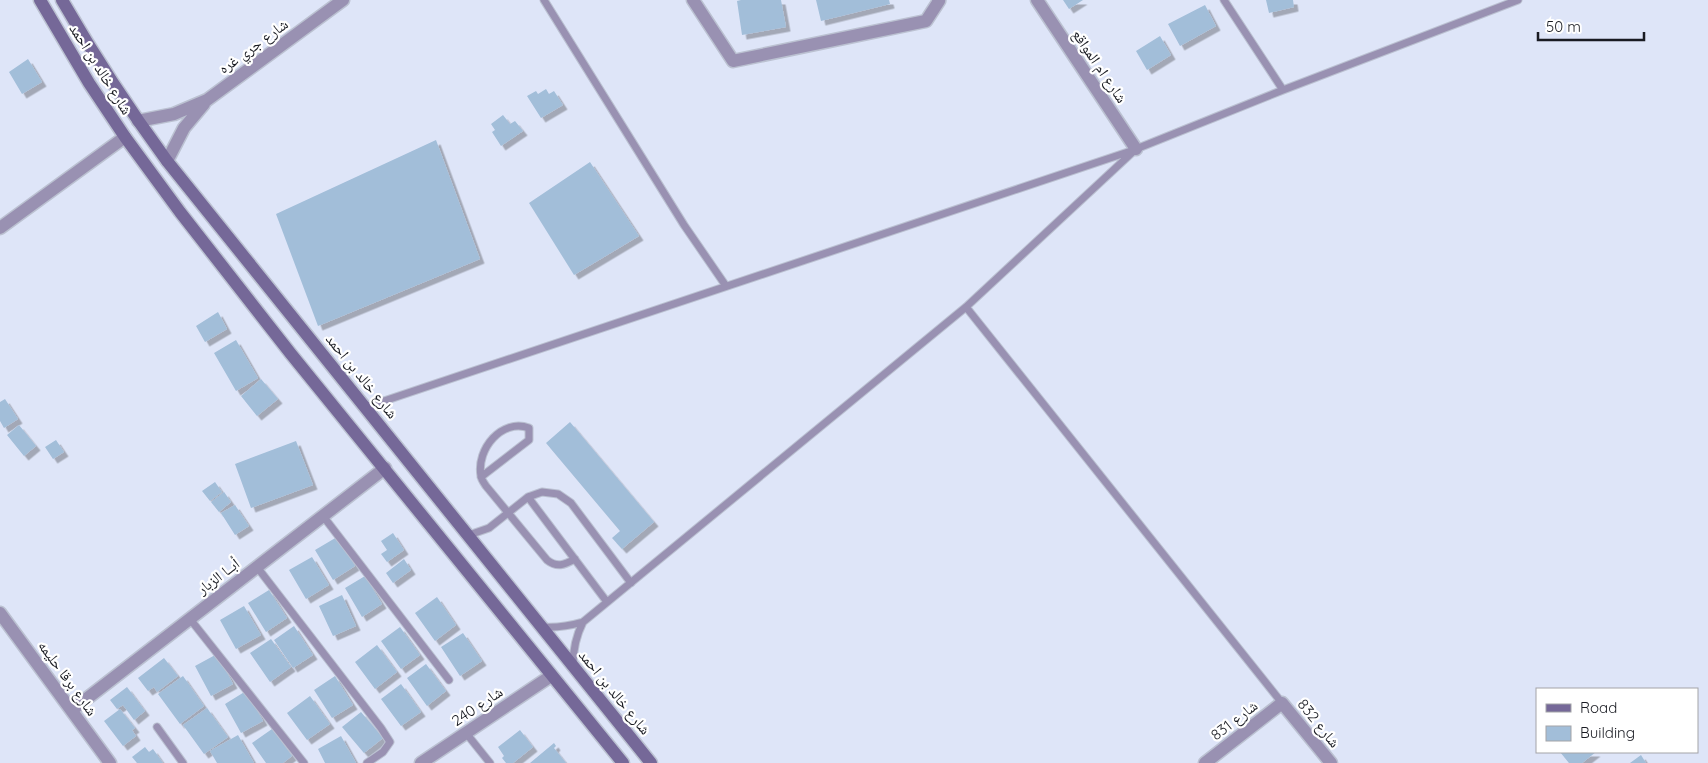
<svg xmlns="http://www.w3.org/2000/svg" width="1708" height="763" font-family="Quicksand,'Noto Naskh Arabic',sans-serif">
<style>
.building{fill:#a2bed9;filter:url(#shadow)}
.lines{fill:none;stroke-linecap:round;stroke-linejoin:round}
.lane-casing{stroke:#bbc1d1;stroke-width:9}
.street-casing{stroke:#bbc1d1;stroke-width:15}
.secondary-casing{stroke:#bbc1d1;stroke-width:15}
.lane{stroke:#9991b2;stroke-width:7}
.street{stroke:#9991b2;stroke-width:12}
.secondary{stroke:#756898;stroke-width:12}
.labels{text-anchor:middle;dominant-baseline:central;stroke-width:4.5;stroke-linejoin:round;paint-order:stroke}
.street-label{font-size:15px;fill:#191b22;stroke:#fff}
</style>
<defs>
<filter id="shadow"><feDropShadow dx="4.5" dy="4.5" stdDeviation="0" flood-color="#0004"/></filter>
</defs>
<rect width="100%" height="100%" fill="#dee5f8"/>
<path class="building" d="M741,0H781L786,27L742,35L737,1Z
M816,0H889L890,4L821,21Z
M1063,0H1083L1069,9Z
M1266,0H1293L1294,7L1269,13Z
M1205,5L1216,26L1180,46L1168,24Z
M1160,36L1171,55L1147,70L1136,51Z
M28,59L42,82L22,94L9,72Z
M546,89L549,94L554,91L563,105L541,118L527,96L536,91L538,94Z
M503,115L510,124L515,121L523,131L501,146L492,132L495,130L491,124Z
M436,140L480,259L318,326L276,214Z
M590,162L639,236L574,275L529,203Z
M218,312L227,329L205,342L196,326Z
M236,340L258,378L236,391L214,353Z
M261,379L278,399L257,416L241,396Z
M5,399L18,419L4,428L0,421V402Z
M570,422L654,522L622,549L612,538L620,531L546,443Z
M19,425L36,446L24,456L7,435Z
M56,440L64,452L53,459L45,447Z
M296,441L313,485L251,508L235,464Z
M215,482L222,492L210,501L202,491Z
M224,492L231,502L219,512L211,502Z
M235,505L249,526L235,535L221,513Z
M393,533L404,550L387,562L381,554L387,550L381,541Z
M337,537L355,566L333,580L315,550Z
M312,557L329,585L306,599L289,570Z
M404,559L411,570L393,583L386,573Z
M365,576L382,604L362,617L345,588Z
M269,590L287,618L266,632L248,603Z
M342,595L356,626L333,636L319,606Z
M437,597L456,625L435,641L415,613Z
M244,606L261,635L236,649L220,620Z
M294,626L313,655L293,668L274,640Z
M400,627L420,655L401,669L381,641Z
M463,633L482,661L460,676L441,647Z
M271,639L291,667L270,682L250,653Z
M377,645L397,672L375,689L355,662Z
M217,654L233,684L211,696L195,666Z
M164,658L178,676L157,692L154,687L148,691L138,678Z
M426,664L446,691L427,706L407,678Z
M183,676L204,706L180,724L158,694Z
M335,676L353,705L332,718L314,690Z
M401,684L421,712L401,726L381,699Z
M127,687L145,711L134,720L123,705L117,709L110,700Z
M246,691L263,721L241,733L225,704Z
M310,696L330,724L307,740L287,713Z
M207,708L228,737L204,754L183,725Z
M120,709L135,728L132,730L136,736L123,746L104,721Z
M361,712L383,738L364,753L342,727Z
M272,729L292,756L283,763H266L252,743Z
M520,730L533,747L513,763H506L502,758L504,756L498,747Z
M238,735L254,763H217L210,751Z
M341,736L356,763H325L318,749Z
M554,743L556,746L554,748L566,763H530Z
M145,747L149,752L153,749L163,763H137L132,757Z
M1560,752H1596L1582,763H1569Z
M1641,755L1646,763H1630Z"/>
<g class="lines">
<defs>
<path id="lane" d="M544,0L684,225L726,286
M1224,0L1283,90
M966,307L1282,703
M366,407L1134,150
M481,477L529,440V428C502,418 476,449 481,476C481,479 484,483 486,486L547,560C557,568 564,565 575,559
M528,497L607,602
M323,516L449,680
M469,535L489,528L528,497L542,492L558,494L571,503L631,583
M257,567L381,728L390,742L383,752L367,763
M190,619L304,763
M543,627C557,628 569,626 583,622L966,307L1136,149L1283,90L1518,0
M573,665C573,648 576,636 583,622
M157,727L183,763
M466,733L490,763"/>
<path id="street" d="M693,0L733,61L926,21L939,1L938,0
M1037,0L1136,149
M138,121L174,114L207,100L343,0
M167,161L184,128L204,104
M0,228L125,137
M0,613L110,763
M72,710L385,468
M421,763L551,676
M1205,763L1282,703L1331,763"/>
<path id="secondary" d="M40,0L89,83L125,137L180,212L291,354L623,763
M62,0C94,56 129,109 167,161L651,763"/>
</defs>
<use href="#lane" class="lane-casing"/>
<use href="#street" class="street-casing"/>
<use href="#secondary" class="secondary-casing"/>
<use href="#lane" class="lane"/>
<use href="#street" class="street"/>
<use href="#secondary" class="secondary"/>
</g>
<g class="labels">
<g class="street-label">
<text transform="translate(253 46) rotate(-36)">شارع جري غره</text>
<text transform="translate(1100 66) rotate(56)">شارع ام المواقع</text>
<text transform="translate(101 69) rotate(58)">شارع خالد بن احمد</text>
<text transform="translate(362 376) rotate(51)">شارع خالد بن احمد</text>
<text transform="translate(218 576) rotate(-37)">أبــا الزبار</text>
<text transform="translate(68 678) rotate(54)">شارع برقا حليمه</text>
<text transform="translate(615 692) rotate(51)">شارع خالد بن احمد</text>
<text transform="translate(477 706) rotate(-34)">شارع 240</text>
<text transform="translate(1234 720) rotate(-38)">شارع 831</text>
<text transform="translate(1319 723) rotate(51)">شارع 832</text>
</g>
</g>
<rect x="1536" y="688" width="162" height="65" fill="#ffffff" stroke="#a3a4a7"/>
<rect x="1546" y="704" width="25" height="8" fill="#756898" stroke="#a3a4a7"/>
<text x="1580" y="713" font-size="15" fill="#191b22">Road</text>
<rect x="1546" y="726" width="25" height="15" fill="#a2bed9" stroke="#a3a4a7"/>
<text x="1580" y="738" font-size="15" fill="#191b22">Building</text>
<path d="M1538 32v8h106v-8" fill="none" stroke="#191b22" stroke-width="2.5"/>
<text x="1546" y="32" font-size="15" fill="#191b22" stroke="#ffffff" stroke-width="4" paint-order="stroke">50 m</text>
</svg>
